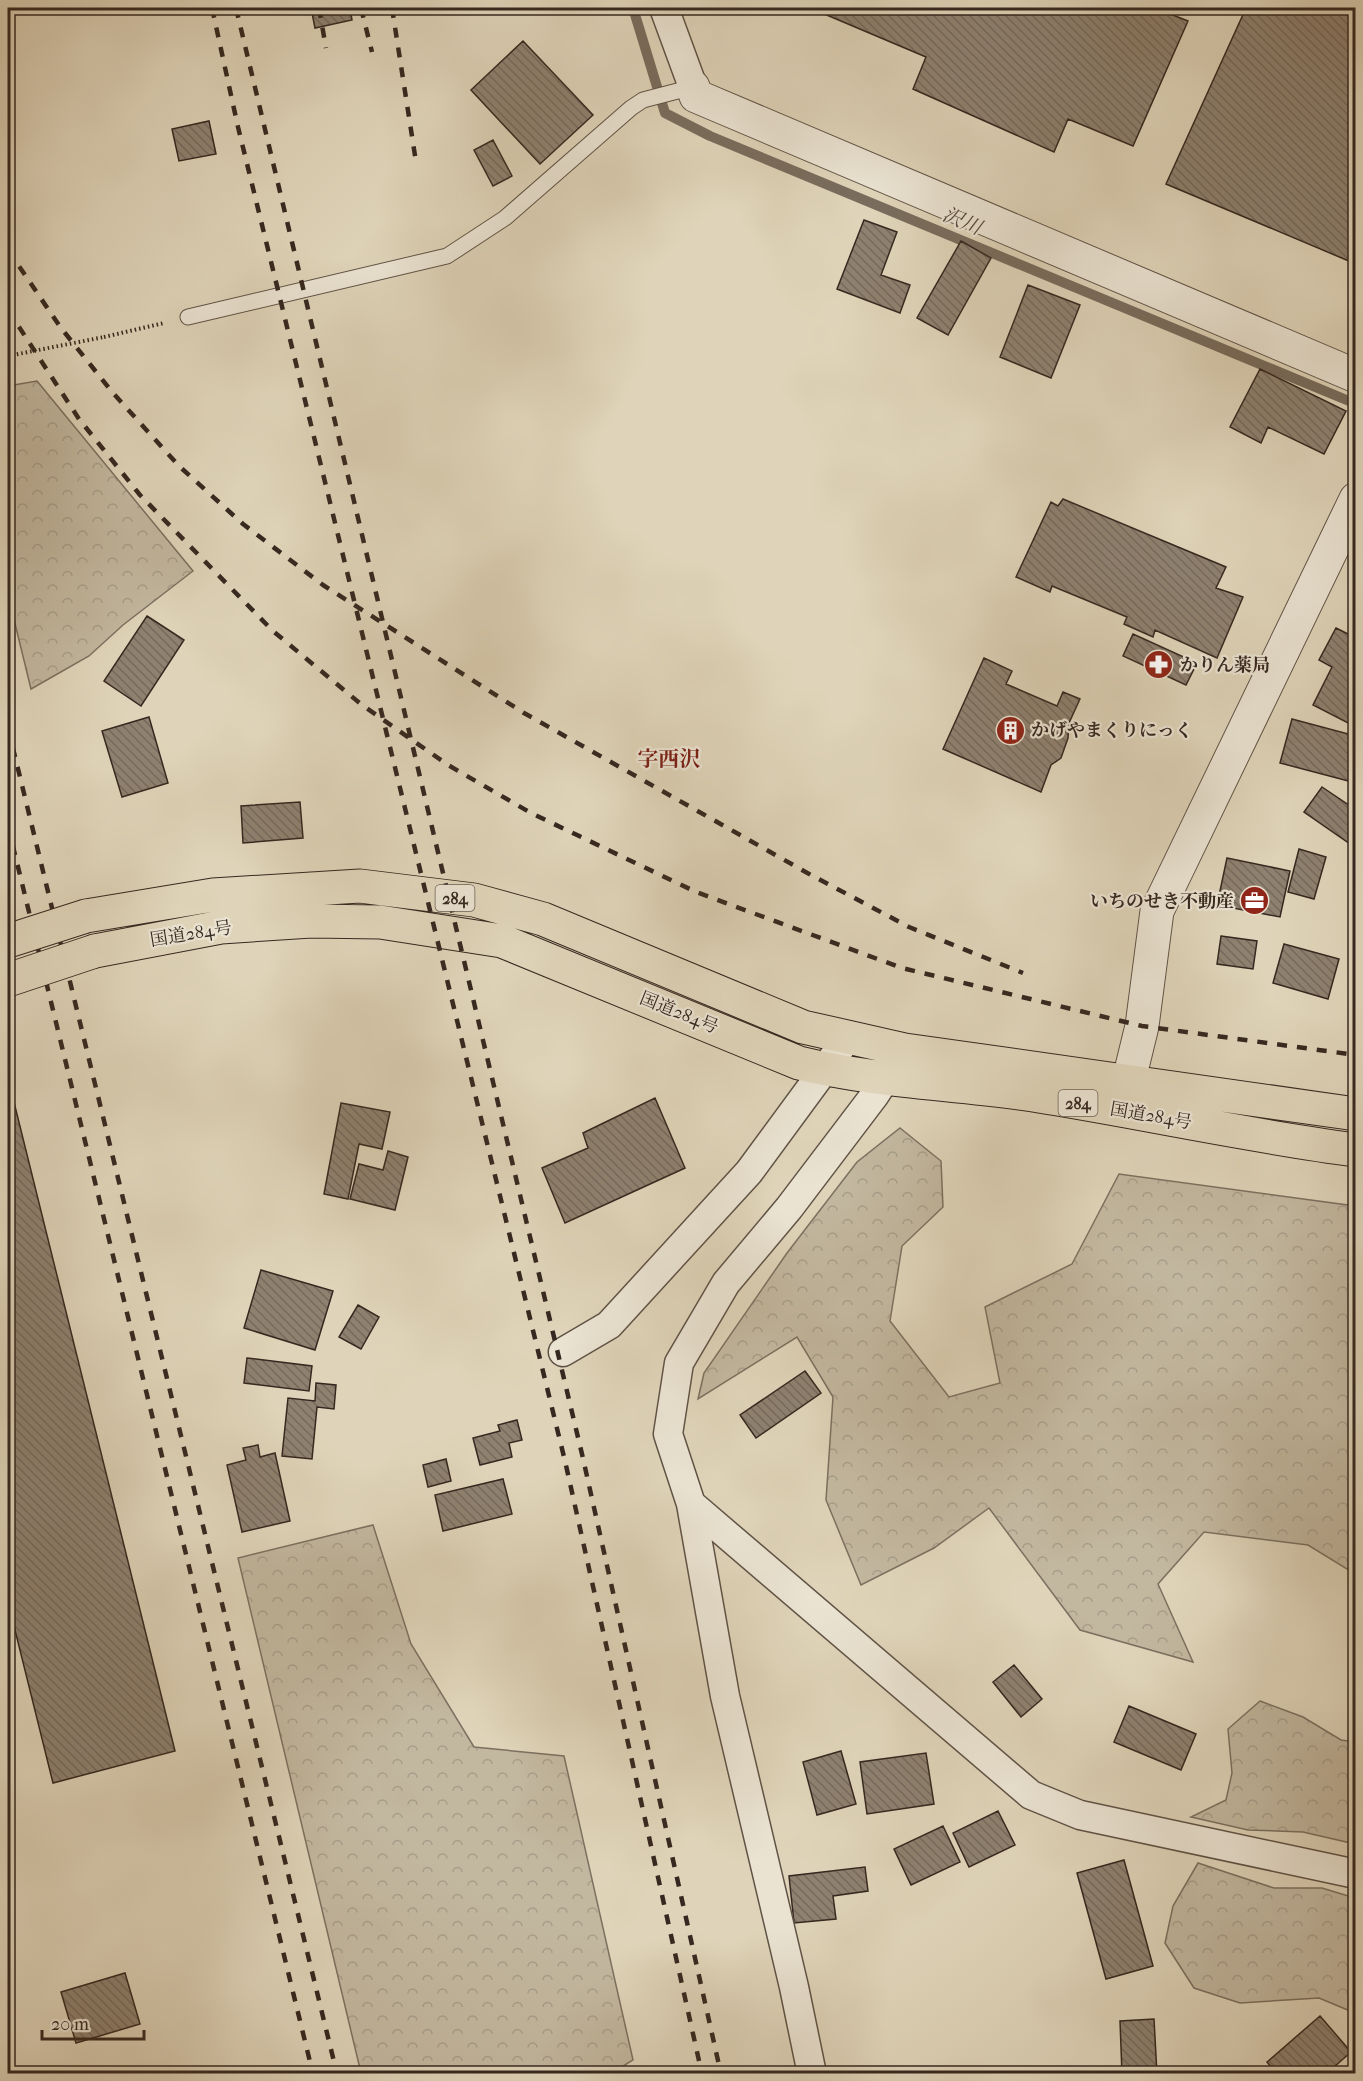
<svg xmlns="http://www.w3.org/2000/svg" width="1363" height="2081" font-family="'IM FELL French Canon','Noto Serif JP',serif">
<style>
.forest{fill:url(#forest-crowns);stroke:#7c7060;stroke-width:1.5}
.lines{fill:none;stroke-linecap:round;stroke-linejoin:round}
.stream{stroke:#796c5d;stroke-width:10}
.building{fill:url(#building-back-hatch);stroke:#362820;stroke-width:1.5}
.service-casing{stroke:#605346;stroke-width:17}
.minor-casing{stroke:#605346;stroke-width:31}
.tertiary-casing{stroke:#605346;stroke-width:35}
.trunk-casing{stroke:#362820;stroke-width:35}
.path{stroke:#362820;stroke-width:4;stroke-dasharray:1.5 3;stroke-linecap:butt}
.service{stroke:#eae3d2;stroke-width:15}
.minor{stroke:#eae3d2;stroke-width:28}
.tertiary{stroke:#eae3d2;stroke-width:33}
.trunk{stroke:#dfd4b9;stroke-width:33}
.rail{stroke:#362820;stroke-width:4.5;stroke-dasharray:10 10;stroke-linecap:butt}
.trunk-bridge-casing{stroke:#362820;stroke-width:35;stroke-linecap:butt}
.path-bridge{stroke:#362820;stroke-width:4;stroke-dasharray:1.5 3;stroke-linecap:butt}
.trunk-bridge{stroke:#dfd4b9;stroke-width:33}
.labels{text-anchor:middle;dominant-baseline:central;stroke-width:4.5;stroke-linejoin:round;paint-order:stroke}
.shield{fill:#eae3d2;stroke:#6c6055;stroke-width:1.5}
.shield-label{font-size:16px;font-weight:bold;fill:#362820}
.poi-label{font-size:18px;font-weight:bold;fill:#362820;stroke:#eae3d2;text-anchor:start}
.street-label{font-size:18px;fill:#362820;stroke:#eae3d2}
.water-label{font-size:20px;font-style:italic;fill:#584a3e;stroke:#eae3d2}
.quarter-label{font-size:21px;font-weight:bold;fill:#7a1f14;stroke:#eae3d2}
</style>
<defs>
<pattern id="forest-crowns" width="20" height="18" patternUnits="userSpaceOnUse" patternTransform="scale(1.5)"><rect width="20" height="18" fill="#c2b79f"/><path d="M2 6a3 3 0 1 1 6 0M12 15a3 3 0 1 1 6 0" fill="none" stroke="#a79d89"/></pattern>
<pattern id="building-back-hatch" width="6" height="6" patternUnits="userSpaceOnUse" patternTransform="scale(1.5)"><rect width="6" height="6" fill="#8e8170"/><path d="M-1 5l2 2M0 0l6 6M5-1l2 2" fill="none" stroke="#756a5c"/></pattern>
</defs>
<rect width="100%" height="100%" fill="#dfd4b9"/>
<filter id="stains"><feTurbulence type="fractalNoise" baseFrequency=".00333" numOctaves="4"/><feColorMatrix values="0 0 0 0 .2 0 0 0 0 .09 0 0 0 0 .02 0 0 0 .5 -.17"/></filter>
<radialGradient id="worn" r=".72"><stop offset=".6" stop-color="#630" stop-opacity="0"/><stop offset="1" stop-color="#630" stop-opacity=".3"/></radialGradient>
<path class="forest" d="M37,381L193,571L123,625L89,656L31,689L8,595V386Z
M900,1128L941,1161L943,1207L902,1246L890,1321L949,1397L1000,1383L985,1307L1072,1264L1119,1174L1355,1206V1574L1308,1545L1204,1532L1158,1584L1193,1662L1080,1630L989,1508L934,1548L861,1585L826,1500L833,1397L797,1337L698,1399L704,1373L787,1253L857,1162Z
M373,1525L411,1644L474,1747L564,1756L633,2060L612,2073H361L238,1558Z
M1260,1701L1303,1717L1341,1740L1355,1742V1844L1303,1832L1248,1830L1191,1817L1226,1800L1232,1773L1228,1729Z
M1198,1863L1274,1888H1322L1355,1898V2013L1319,1998L1240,2003L1194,1988L1165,1943L1173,1906Z"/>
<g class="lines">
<path class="stream" d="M633,8L665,113L710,136L1349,401"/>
</g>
<path class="building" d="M311,8H350L352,20L315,28Z
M816,8H1155L1188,21L1133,146L1068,119L1054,152L913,89L926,57L815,10Z
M1246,8H1356V264L1166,184Z
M523,41L593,115L540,164L471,90Z
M209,121L216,154L179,161L172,129Z
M493,140L512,176L493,186L474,150Z
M864,220L897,232L881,275L910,285L900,313L837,289Z
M961,241L991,258L948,335L917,318Z
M1028,285L1080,305L1051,378L1000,357Z
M1260,369L1346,411L1324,454L1268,427L1261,443L1230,427Z
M1063,499L1226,567L1216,588L1243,597L1217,658L1155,630L1153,637L1124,624L1127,617L1052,586L1050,592L1016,577L1051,502L1058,506Z
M147,616L184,640L141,706L104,681Z
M1336,628L1356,638V727L1313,705L1332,667L1319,660Z
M1133,634L1197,663L1186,685L1123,656Z
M984,658L1012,671L1006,684L1057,706L1063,692L1080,699L1069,723L1068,738L1061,758L1051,765L1041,792L943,749Z
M149,717L168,783L122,797L102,731Z
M1292,719L1356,736V783L1280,763Z
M1322,787L1356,810V848L1304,812Z
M300,802L303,838L243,843L241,806Z
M1299,849L1326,857L1314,899L1288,892Z
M1227,858L1290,871L1280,917L1217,905Z
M1221,936L1257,941L1253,969L1217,964Z
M1284,944L1339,959L1328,999L1273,983Z
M8,1078L175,1751L53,1783L8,1602Z
M655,1098L685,1168L565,1223L542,1168L588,1148L583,1133Z
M341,1103L390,1112L382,1149L359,1144L348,1199L324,1194Z
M388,1151L408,1157L395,1210L350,1199L359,1164L383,1170Z
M261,1270L333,1291L315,1350L244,1328Z
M358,1305L379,1317L361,1349L339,1337Z
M247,1358L312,1366L309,1391L244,1383Z
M805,1371L821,1393L756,1438L740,1415Z
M316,1383L336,1385L334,1409L317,1407L312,1459L282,1456L288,1398L315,1401Z
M517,1420L522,1440L509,1443L512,1457L480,1465L473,1438L500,1431L498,1425Z
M258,1445L260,1457L275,1453L290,1521L242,1532L227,1465L246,1460L243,1448Z
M446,1459L451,1481L428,1487L423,1465Z
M503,1479L512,1514L443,1531L435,1495Z
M1014,1665L1042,1699L1021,1717L993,1682Z
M1129,1706L1196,1734L1181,1770L1114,1742Z
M841,1751L856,1804L817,1815L803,1762Z
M926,1753L934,1804L867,1814L860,1762Z
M998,1811L1015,1845L969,1867L953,1833Z
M943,1826L960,1862L911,1885L894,1849Z
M1124,1860L1153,1966L1106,1979L1077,1873Z
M865,1867L868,1891L833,1896L836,1919L794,1923L789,1876Z
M125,1973L140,2024L76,2043L61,1992Z
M1320,2016L1351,2052L1326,2074H1277L1267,2062Z
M1154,2019L1157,2074H1122L1120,2021Z"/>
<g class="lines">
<defs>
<path id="service" d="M188,317L447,256L505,218L631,108L643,100L693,87"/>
<path id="minor" d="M664,8L693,87
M897,1061L874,1096L789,1208L726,1283L679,1363L668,1434L691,1504L1031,1795L1080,1815L1356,1874
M563,1352L609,1325L749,1172L849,1036
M691,1504L725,1696L794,1987L812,2074"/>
<path id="tertiary" d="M693,87L696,96L1356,376
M1122,1108L1142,1026L1157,911L1356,499"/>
<path id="trunk" d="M86,916L213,895L360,886L474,900L543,919L803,1027L905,1050L1356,1114
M95,951L221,927L311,921L380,922L502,941L799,1063C877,1082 955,1083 1033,1095C1141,1112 1247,1136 1356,1150"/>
</defs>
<use href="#service" class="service-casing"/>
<use href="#minor" class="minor-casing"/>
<use href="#tertiary" class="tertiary-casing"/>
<use href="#trunk" class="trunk-casing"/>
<path class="path" d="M104,337L164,323"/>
<use href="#service" class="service"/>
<use href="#minor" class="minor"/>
<use href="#tertiary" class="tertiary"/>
<use href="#trunk" class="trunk"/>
<path class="rail" d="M212,8L238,127L565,1461L702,2074
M236,8L582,1454L721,2074
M319,8L326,48
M361,8L372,52
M392,8L416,162
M8,250L61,328L113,393L179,466L243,524L323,585L524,713L811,875L909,927L1023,973
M8,310L79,419L140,495L273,631L362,705L448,765L531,813L696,892L902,968L1142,1026L1356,1055
M8,728L337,2074
M8,826L313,2074"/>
<defs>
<path id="trunk-bridge" d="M8,941L86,916
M8,980L95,951"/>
</defs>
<use href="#trunk-bridge" class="trunk-bridge-casing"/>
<path class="path-bridge" d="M8,356L104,337"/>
<use href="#trunk-bridge" class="trunk-bridge"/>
</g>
<defs>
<symbol id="pharmacy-disc" viewBox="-11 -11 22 22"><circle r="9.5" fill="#8f2418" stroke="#eae3d2"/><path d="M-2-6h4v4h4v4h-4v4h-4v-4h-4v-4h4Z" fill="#fff"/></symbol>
<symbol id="building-disc" viewBox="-11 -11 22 22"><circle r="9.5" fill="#8f2418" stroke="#eae3d2"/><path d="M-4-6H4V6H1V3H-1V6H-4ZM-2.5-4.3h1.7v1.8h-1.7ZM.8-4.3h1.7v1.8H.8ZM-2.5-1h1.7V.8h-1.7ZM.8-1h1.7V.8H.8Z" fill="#fff"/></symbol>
<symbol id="office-disc" viewBox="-11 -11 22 22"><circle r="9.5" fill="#8f2418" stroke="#eae3d2"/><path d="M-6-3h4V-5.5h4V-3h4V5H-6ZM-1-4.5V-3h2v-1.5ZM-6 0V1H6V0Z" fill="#fff"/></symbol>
</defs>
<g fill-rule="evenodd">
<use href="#pharmacy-disc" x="1142" y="648" width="33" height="33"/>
<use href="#building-disc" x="994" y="714" width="33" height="33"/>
<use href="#office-disc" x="1238" y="884" width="33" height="33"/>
</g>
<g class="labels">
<g class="shield">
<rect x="435.5" y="885" width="39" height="26" rx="4.5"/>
<rect x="1058.5" y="1090" width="39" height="26" rx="4.5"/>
</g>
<g class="shield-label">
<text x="455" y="898">284</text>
<text x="1078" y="1103">284</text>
</g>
<g class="poi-label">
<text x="1180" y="665">かりん薬局</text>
<text x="1031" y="730">かげやまくりにっく</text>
<text x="1234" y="901" text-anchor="end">いちのせき不動産</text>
</g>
<g class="street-label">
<text transform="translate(191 934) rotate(-9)">国道284号</text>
<text transform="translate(679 1013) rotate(22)">国道284号</text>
<text transform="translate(1151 1116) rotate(10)">国道284号</text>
</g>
<g class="water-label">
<text transform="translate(962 221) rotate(23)">沢川</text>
</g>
<g class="quarter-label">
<text x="669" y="759">字西沢</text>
</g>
</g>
<rect width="1363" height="2081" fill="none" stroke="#dfd4b9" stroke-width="30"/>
<rect x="9" y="9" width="1345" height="2063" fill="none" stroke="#362820" stroke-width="3"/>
<rect x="15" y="15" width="1333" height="2051" fill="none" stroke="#362820" stroke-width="1.5"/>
<path d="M42 2030v9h102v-9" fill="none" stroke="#362820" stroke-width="3"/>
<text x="51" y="2030" font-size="18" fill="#362820" stroke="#eae3d2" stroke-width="4.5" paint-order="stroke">20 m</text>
<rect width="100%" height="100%" filter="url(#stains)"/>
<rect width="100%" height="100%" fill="url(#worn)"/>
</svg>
